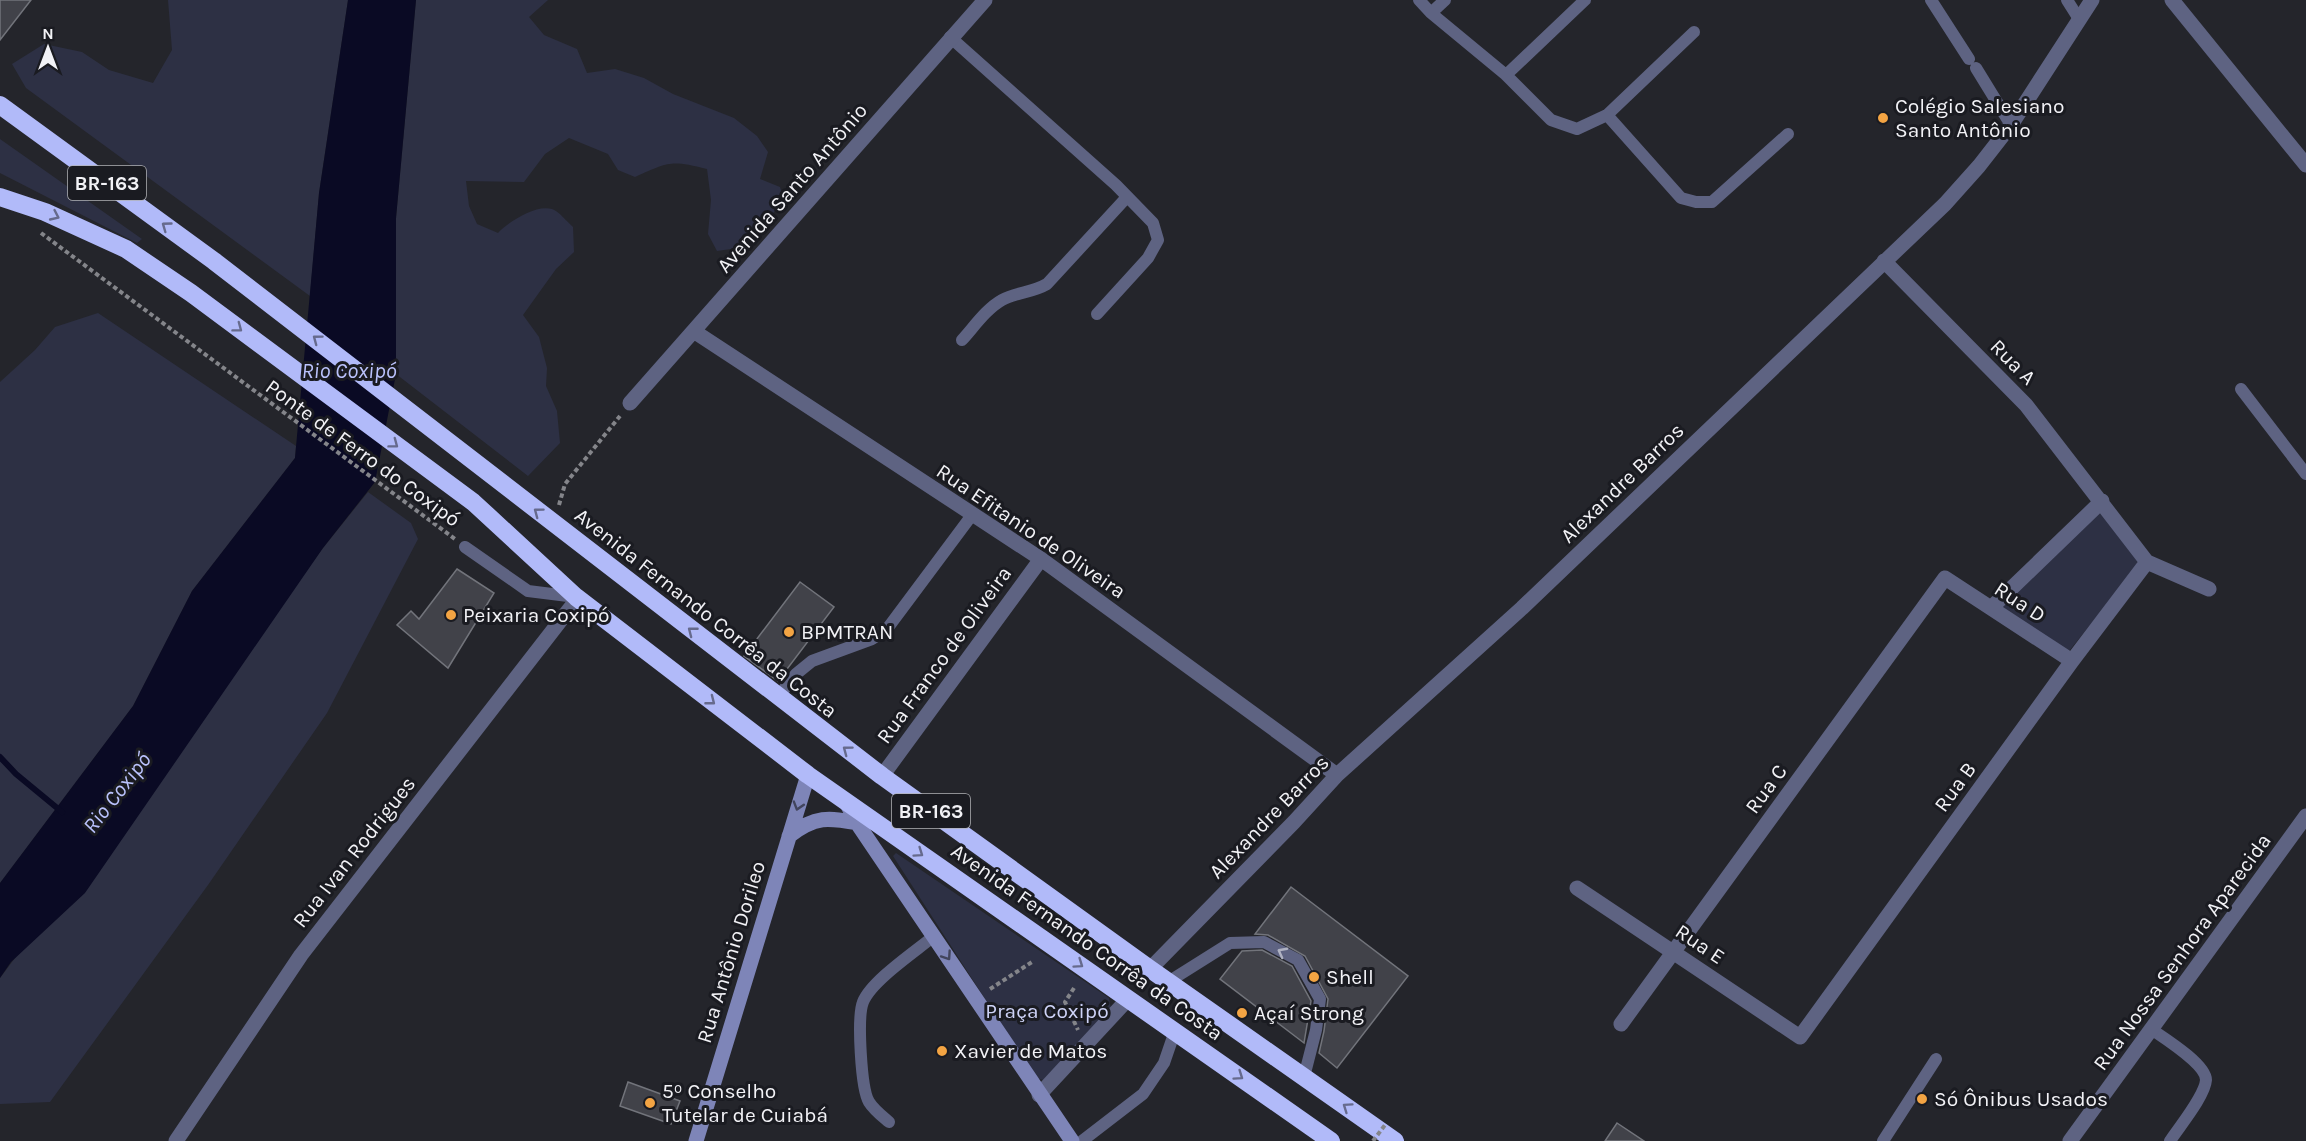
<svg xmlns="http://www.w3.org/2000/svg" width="2306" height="1141" font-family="Karla,sans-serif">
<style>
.green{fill:#2d3044}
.water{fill:#0a0a24}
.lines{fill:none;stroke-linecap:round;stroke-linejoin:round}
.stream{stroke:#0a0a24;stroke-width:6}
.building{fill:#414249;stroke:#72747b;stroke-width:1.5}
.path{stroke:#84858a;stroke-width:4;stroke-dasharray:4.5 3;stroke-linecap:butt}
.lane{stroke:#5e6382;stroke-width:12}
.street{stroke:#5e6382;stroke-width:15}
.secondary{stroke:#7e85b8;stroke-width:15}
.highway{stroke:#b1baf9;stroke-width:18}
.path-bridge{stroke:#84858a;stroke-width:4;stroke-dasharray:4.5 3;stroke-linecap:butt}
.oneway{stroke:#666a8d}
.oneway2{stroke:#42455d}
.oneway3{stroke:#afb2c2}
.poi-dot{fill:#f3a443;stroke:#1a1b21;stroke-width:2}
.labels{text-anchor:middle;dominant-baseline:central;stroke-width:6;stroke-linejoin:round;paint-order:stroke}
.shield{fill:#1a1b21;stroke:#b1b2b6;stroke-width:1.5}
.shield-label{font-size:20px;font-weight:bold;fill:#f2f2f6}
.poi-label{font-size:21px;fill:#f2f2f6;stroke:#1a1b21;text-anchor:start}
.street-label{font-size:21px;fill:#f2f2f6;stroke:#1a1b21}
.park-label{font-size:21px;fill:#ced3f7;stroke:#1a1b21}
.water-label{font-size:22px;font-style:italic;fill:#bac2fc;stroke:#1a1b21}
</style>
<rect width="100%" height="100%" fill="#24252b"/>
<path class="green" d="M168,0H348L319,193L310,296L26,88L12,64L44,44L82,52L109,70L153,83L172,50Z
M416,0H548L529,17L544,35L577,49L587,73L615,69L644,78L673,94L734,118L757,136L768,152L760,179L780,187L784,200L745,247L717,251L708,234L711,200L707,169C670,160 669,162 635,177L618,170L608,154L569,138L545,154L524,182L466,181L469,206L477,224L498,233C508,222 536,204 552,209C559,211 567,222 573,227L574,252L556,269L523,315L539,337L547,368L546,386L557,411L560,443L528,476L396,374V218Z
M0,139L142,239L137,243L0,173Z
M98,313L296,446L295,458L192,591L133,706L0,883V382L35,350L55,327Z
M368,492L411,523L418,539L327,713L208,885L50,1102L0,1104V978L323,548Z
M2099,508L2141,562L2069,651L1998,606Z
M896,853L1109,998L1111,1009L1043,1080L1036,1078L893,856Z"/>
<path class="water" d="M348,0H416L396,218V374L375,482L323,548L85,893L11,962L0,978V883L133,706L192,591L295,458L319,193Z"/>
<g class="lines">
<path class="stream" d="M0,757L16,774L62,812"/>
</g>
<path class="building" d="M0,0H31L0,40Z
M457,569L494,593L448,668L397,625L411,611L419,619Z
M800,582L834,607L778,681L744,656Z
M1291,887L1408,976L1337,1068L1319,1053L1324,1031L1328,999L1305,956L1268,935L1255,934Z
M1262,950L1292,966L1311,1001L1304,1043L1220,979L1242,951Z
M628,1082L680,1101L671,1124L620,1106Z
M1617,1123L1644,1141H1605Z"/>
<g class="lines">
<path class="path" d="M41,233L455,539
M559,505L565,484L620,416
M1074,988L1065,1002L1078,1030
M990,989L1032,962"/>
<path class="lane" d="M1419,0L1431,13L1506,75L1551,120L1577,129L1607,115L1694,32
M1931,0L1969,59
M2067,0L2079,19
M1431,13L1445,0
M950,37L1116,185L1153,223L1158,240L1148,258L1097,314
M1976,68L2011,125
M1506,75L1585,0
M1607,115L1681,198L1696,202H1712L1788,134
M962,340C974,327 986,309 1002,300C1016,292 1032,293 1047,284L1127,197
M2241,389L2306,474
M465,547L528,591L576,597
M778,697L796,674L812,661L872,639L887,629L972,515
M1168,982L1230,943L1264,942L1298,960L1320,999L1316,1030L1304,1077
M2151,1029C2164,1038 2206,1064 2206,1080C2205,1096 2179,1127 2170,1141
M889,1122C882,1116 874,1110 869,1102C861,1089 857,1017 863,1002C871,981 916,951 934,936
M1082,1141L1143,1094L1164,1063L1175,1031
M1883,1141L1936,1059"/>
<path class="street" d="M2172,0L2306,165
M1884,261L2026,405L2147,562L2209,589
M695,332L1041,559L1337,775
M630,403L985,0
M1991,608L2102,501
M882,776L1041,559
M1577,888L1800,1037L2072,661L2147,562
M1150,969L1294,822L1337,775L1522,608L1945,204L1979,166L2011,125L2092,0
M1621,1024L1945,578L2072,661
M1039,1095L1128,999
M176,1141L301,955L578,598
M2070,1141L2306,816"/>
<path class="secondary" d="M846,802L857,823L1072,1141
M789,836C817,814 830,818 864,824
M696,1141L808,775"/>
<path class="highway" d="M0,105L214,261L882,776L1150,969L1395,1141
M0,197L45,212L126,249L191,293L473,502L576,597L808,775L1331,1141"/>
<path class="path-bridge" d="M1373,1141L1385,1125"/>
</g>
<defs><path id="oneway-chevron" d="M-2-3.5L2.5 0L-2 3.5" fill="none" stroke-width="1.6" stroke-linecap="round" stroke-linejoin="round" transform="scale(1.5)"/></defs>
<g class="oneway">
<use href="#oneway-chevron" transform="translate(55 216) rotate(25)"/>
<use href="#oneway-chevron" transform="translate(166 226) rotate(-144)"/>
<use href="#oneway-chevron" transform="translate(238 328) rotate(37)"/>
<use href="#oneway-chevron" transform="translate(317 339) rotate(-143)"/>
<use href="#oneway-chevron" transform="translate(394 444) rotate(37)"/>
<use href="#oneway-chevron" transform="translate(538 512) rotate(-143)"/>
<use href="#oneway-chevron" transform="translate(692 631) rotate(-142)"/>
<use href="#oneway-chevron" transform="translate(711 701) rotate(38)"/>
<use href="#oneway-chevron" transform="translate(847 750) rotate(-143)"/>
<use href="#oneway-chevron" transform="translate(919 853) rotate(35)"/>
<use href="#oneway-chevron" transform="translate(1079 964) rotate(35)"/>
<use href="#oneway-chevron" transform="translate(1239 1076) rotate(35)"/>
<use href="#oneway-chevron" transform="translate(1347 1107) rotate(-145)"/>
</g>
<g class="oneway2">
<use href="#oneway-chevron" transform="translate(798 806) rotate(107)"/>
<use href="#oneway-chevron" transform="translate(947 956) rotate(56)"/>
</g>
<use class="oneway3" href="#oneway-chevron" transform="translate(1282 952) rotate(-152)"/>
<g class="poi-dot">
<circle cx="1883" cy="118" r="6"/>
<circle cx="451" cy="615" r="6"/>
<circle cx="789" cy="632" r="6"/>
<circle cx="1314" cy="977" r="6"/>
<circle cx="1242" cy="1013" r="6"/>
<circle cx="942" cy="1051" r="6"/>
<circle cx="1922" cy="1099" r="6"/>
<circle cx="650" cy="1103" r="6"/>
</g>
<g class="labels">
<g class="shield">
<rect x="68" y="166" width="78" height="34" rx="4.5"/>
<rect x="892" y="794" width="78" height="34" rx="4.5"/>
</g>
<g class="shield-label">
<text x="107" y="183">BR-163</text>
<text x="931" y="811">BR-163</text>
</g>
<g class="poi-label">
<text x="1895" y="106">Colégio Salesiano<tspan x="1895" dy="24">Santo Antônio</tspan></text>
<text x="463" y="615">Peixaria Coxipó</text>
<text x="801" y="632">BPMTRAN</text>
<text x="1326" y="977">Shell</text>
<text x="1254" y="1013">Açaí Strong</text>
<text x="954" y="1051">Xavier de Matos</text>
<text x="662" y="1091">5⁰ Conselho<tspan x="662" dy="24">Tutelar de Cuiabá</tspan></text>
<text x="1934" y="1099">Só Ônibus Usados</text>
</g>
<g class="street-label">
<text transform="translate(792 188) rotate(-49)">Avenida Santo Antônio</text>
<text transform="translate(2013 362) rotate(45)">Rua A</text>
<text transform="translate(363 453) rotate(36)">Ponte de Ferro do Coxipó</text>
<text transform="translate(1622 483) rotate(-44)">Alexandre Barros</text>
<text transform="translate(1031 531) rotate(34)">Rua Efitanio de Oliveira</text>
<text transform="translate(2020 602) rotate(33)">Rua D</text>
<text transform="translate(706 613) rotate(38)">Avenida Fernando Corrêa da Costa</text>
<text transform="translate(944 655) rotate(-54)">Rua Franco de Oliveira</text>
<text transform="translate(1955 787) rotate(-54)">Rua B</text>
<text transform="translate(1766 789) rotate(-54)">Rua C</text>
<text transform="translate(1269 817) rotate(-46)">Alexandre Barros</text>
<text transform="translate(354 852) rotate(-52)">Rua Ivan Rodrigues</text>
<text transform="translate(1087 942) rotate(35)">Avenida Fernando Corrêa da Costa</text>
<text transform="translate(1700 944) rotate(34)">Rua E</text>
<text transform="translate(731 952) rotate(-73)">Rua Antônio Dorileo</text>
<text transform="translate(2182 952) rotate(-54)">Rua Nossa Senhora Aparecida</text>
</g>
<g class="park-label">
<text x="1047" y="1011">Praça Coxipó</text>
</g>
<g class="water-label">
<text x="349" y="371">Rio Coxipó</text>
<text transform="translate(117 793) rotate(-52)">Rio Coxipó</text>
</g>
</g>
<g transform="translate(48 48)" stroke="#1a1b21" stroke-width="4.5" paint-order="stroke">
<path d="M0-4.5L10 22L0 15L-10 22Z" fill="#f2f2f6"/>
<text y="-9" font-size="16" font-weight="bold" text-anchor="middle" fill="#f2f2f6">N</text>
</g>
</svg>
